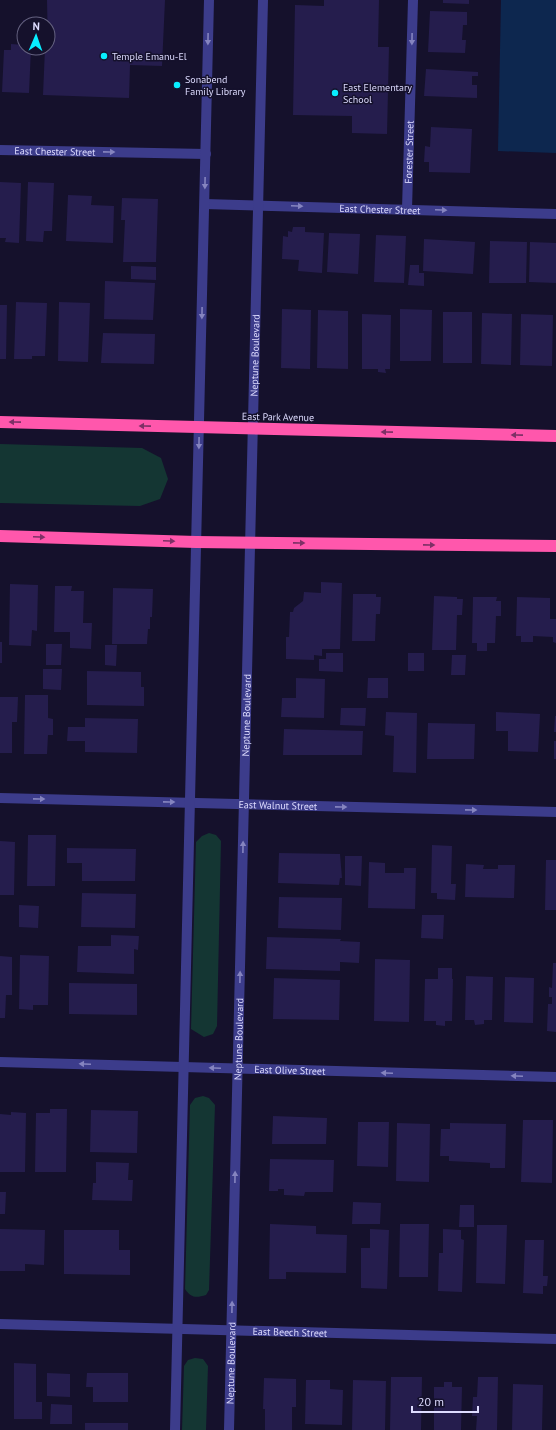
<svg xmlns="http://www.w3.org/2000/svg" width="556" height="1430" font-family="'PT Sans',sans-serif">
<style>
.green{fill:#143633}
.water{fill:#0d274f}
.building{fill:#251d4d}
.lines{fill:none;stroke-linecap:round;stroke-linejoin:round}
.street{stroke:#3c3c8b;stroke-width:10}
.highway{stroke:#ff57ac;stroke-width:12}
.oneway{fill:#8584bf}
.oneway2{fill:#7e3066}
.poi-dot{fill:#08eeff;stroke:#15112c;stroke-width:1.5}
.labels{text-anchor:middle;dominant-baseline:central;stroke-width:3;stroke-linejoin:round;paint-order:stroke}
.poi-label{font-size:10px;fill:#dedcff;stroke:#15112c;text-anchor:start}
.street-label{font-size:10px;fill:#dedcff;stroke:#15112c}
</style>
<rect width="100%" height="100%" fill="#15112c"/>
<path class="green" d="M0,444L142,448L161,458L168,479L160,499L140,506L0,503Z
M209,833L216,835L221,841L217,1026L213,1034L204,1037L191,1029L196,842L202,836Z
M203,1096L209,1098L215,1105L209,1290L206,1295C196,1298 191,1298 185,1289L190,1105L195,1098Z
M195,1358L203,1359L208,1366L206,1430H182L184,1366L188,1360Z"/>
<path class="water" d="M501,0H556V153L498,151Z"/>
<path class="building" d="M47,0H165L162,66L130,65L129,98L43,95L45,48H48Z
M324,0H379L378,47H389L387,134L352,133V116L293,115L295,5L324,6Z
M443,0H469V4L443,3Z
M430,11L467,12V25H463L462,40H466L465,53L428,52Z
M23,20H36V24H23Z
M11,44L24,45V48H31L29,93L2,92L4,50H11Z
M426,69L478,72V76H472V85H477V98L424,96Z
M431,127L472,129L470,173L429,172V162H424L425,146L430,147Z
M0,182L21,183L19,243L5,242L6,238H0Z
M28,182L54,183L52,231H44L43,242L26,241Z
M68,195L92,196L91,205L114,206L113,243L66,241Z
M122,198L158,199L156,262H123L125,220H121Z
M293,227H305V232L324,233L322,273L298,271L299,260L282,259L283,236L288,237V231L292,232Z
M329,233L360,234L358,274L327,272Z
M376,235L406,236L404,283L374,282Z
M424,239L475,242L473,274L423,271Z
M490,241L527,242L526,283H489Z
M530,242L556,243V283L529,282Z
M410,265H419V273H424V286L408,285Z
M131,266L156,267V280L131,279Z
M105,281L155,283L153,320L104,319Z
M16,302L47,303L45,356H32V359H14Z
M59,302L90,303L88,362L58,361Z
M0,305H7L6,359H0Z
M282,309L311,310L310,369L281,368Z
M400,309L432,310L431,361H400Z
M318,310L348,311V369L317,368Z
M443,312H472V363H443Z
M482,313L512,314L511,365L481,364Z
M362,314L391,315L390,369H385L386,373L378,372V369H362Z
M521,314L553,315L552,366L520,365Z
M103,333L155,334L154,364L101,363Z
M321,582L342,583L340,649H322V656L314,655V660L286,659V637H289L290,612H293L294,608L303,601L304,592L321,593Z
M10,584L38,585L37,631L32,630L31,646L9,645Z
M55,586H72L71,591H84L83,623H92L91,649L70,648V632H54Z
M113,588L153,589L152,617H150V629H148L147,644H112Z
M353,594H376V597H381L380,614H376L375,641H352Z
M434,596L457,597V599H463L462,615H457L456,650H432Z
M473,597H497L496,601H501V616H496L495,643H487V651H477V643H472Z
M517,597L550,598V619H556V643L553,642V637L533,636V642H521V636H516Z
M0,642H2V663H0Z
M46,644H62L61,665H46Z
M105,645H117L116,666L105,665Z
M326,653H343V672L319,671V659H326Z
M408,653H424V671H408Z
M452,655H466L465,675H451Z
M43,669H62L61,690L43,689Z
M87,671L141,672V687H144V706L87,705Z
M296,678L325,679L324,718L281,717L282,698H296Z
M368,678H388V698H367Z
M25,695H48V718L53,719V735H48L47,754H24Z
M0,697H18L17,722H12V753H0Z
M341,708H366L365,726L340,725Z
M386,712L417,713L416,773L393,772L394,736L385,735Z
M496,712L540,714L538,752L508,751V731H496Z
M555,716H556V732H554Z
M85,718L138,719L137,753L85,752V741H67L68,727H85Z
M428,723L475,724L474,759H427Z
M284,729L363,731L362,755H283Z
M554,741H556V759H554Z
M28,835H56L55,886H27Z
M0,841L15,842L14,895H0Z
M432,845L452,846L451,884H456L455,900L437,899V893H431Z
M67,848L136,849L135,881H82V863H67Z
M279,853L340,854L342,878H340L339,885L278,883Z
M345,856H362L361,886L345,885Z
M546,860H556V910H545Z
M369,862L385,863V873H404V868H416L415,909L368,908Z
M466,864L484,865L483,869H498V865H515L514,898L465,897Z
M82,893L136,894L135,928L81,927Z
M279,897L342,898L341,930L278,928Z
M19,905L39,906L38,928L19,927Z
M422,915H444L443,939L421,938Z
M111,935L139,936L138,950L134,949V974L77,972L78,946H111Z
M267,937L341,939L340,941L360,942L359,963L340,962V971L266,969Z
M20,955L49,956L48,1005H33V1010L19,1009Z
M0,956L12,957V995H6L5,1018H0Z
M375,959L410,960L409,1022L374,1021Z
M553,963H556V1032L547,1031L548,1004H552V997H549V987L552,988Z
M438,968H452V979H453L452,1021H445V1026L436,1025V1021H424L425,979H438Z
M466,976L493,977L492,1020H484V1024L475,1025L474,1020H465Z
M505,977L534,978L533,1023L504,1022Z
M274,978L340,980L339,1020L273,1019Z
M69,983L137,984V1015L69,1014Z
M50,1109H67L66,1172H35L36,1113H50Z
M91,1110L138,1111L137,1153L90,1152Z
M11,1112L26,1113L25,1172H0V1114L11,1115Z
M273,1116L327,1118L326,1144H272Z
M523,1120H553L552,1183L521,1182Z
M358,1122H389L388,1167L357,1166Z
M397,1123L430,1124L429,1182L396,1181Z
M450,1123L506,1124L505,1168H490V1163L449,1161V1156H440L441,1129H450Z
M270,1159L334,1160L333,1192H305L304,1196L284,1195V1189H278V1191H269Z
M96,1162L129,1163L128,1180H133L132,1201L92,1200L93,1183H96Z
M0,1192H6L5,1214H0Z
M353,1202L381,1203L380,1224H352Z
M460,1205H474V1227H459Z
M270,1224L316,1226V1234L347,1235L346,1273L286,1272V1279H269Z
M400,1224H429L428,1277H399Z
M477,1225H507L505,1284L476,1283Z
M0,1229L45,1230L44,1265L25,1264V1271H0Z
M370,1229L389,1230L387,1289L361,1288V1248H370Z
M443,1229L461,1230V1239L464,1240L462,1292L438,1291L439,1253H443Z
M64,1230H119V1250H130V1275L64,1274Z
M525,1240H544L543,1276H548L547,1286H543V1294L523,1293Z
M14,1363L36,1364V1402H42V1419H14Z
M47,1373L70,1374V1397L47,1396Z
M87,1373H128V1402H93V1387H86Z
M391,1377H422L421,1430H390Z
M478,1377H498L497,1430H476L477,1416H472L473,1397H477Z
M264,1378L296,1379V1407H292V1430H265V1409H263Z
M306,1380H330V1389L343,1390L342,1425L305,1424Z
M353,1380L386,1381L385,1430H352Z
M444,1382H452V1387H462L461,1430H434V1387H444Z
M513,1384L543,1385L542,1430H512Z
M51,1404L72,1405V1424H50Z
M85,1423H128V1430H85Z"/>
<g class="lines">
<g class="street">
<path id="s1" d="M0,150L206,154"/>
<path id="s2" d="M205,204L556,214"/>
<path id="s3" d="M407,209L413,0"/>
<path id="s4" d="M0,798L556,812"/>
<path id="s5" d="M0,1062L556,1077"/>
<path id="s6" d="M0,1324L556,1339"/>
<path d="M175,1430L209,0"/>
<path id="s7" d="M229,1430L263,0"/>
</g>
<path class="highway" d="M0,422L556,436
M0,536L196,542L556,546"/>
</g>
<defs><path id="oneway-solid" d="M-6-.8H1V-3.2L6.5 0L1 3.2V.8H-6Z"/></defs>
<g class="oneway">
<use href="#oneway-solid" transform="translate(208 39) rotate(91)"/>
<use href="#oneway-solid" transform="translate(412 39) rotate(91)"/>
<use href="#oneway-solid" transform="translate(109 152) rotate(1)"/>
<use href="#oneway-solid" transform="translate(205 183) rotate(91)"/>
<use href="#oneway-solid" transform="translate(297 206) rotate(2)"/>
<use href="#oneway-solid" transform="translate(441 210) rotate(2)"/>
<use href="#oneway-solid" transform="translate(202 313) rotate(91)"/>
<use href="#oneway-solid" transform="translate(199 443) rotate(91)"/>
<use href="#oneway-solid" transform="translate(39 799) rotate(1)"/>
<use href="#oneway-solid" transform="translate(169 802) rotate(1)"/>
<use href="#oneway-solid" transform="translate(341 807) rotate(1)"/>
<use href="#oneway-solid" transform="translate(471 810) rotate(1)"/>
<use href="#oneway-solid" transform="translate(243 847) rotate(-89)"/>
<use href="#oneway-solid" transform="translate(240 977) rotate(-89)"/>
<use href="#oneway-solid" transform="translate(85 1064) rotate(-178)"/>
<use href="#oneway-solid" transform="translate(215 1068) rotate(-178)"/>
<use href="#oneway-solid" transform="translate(387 1073) rotate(-178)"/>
<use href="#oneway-solid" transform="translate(517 1076) rotate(-178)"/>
<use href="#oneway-solid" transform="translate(235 1177) rotate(-89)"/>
<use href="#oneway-solid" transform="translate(232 1307) rotate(-89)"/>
</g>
<g class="oneway2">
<use href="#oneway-solid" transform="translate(15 422) rotate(-179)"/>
<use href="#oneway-solid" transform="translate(145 426) rotate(-179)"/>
<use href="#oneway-solid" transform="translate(387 432) rotate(-179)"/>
<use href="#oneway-solid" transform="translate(517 435) rotate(-179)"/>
<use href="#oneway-solid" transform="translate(39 537) rotate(2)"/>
<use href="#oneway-solid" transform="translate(169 541) rotate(2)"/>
<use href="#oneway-solid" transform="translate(299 543) rotate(1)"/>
<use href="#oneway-solid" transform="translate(429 545) rotate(1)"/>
</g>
<g class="poi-dot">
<circle cx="104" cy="56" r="4"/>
<circle cx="177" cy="85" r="4"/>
<circle cx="335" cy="93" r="4"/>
</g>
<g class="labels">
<g class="poi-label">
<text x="112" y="56">Temple Emanu-El</text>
<text x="185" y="79">Sonabend<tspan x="185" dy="12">Family Library</tspan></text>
<text x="343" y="87">East Elementary<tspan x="343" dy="12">School</tspan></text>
</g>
<g class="street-label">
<text stroke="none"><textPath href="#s1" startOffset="55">East Chester Street</textPath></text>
<text stroke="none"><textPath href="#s3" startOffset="57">Forester Street</textPath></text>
<text stroke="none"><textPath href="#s2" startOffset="175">East Chester Street</textPath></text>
<text stroke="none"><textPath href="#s7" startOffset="1075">Neptune Boulevard</textPath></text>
<text transform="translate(278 417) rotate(1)">East Park Avenue</text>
<text stroke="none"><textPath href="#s7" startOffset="715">Neptune Boulevard</textPath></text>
<text stroke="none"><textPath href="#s4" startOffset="278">East Walnut Street</textPath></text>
<text stroke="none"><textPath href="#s7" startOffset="391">Neptune Boulevard</textPath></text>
<text stroke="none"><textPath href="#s5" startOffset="290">East Olive Street</textPath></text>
<text stroke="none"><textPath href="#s6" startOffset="290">East Beech Street</textPath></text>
<text stroke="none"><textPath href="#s7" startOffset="67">Neptune Boulevard</textPath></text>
</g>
</g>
<g transform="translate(36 36) rotate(2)"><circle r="19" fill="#15112c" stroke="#656280"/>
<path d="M0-3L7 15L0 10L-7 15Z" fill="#08eeff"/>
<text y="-6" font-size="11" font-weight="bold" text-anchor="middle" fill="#dedcff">N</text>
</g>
<path d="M412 1406v6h66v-6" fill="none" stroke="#dedcff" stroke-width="2"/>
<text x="418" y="1406" font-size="12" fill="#dedcff" stroke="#15112c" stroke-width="3" paint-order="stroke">20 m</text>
</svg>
